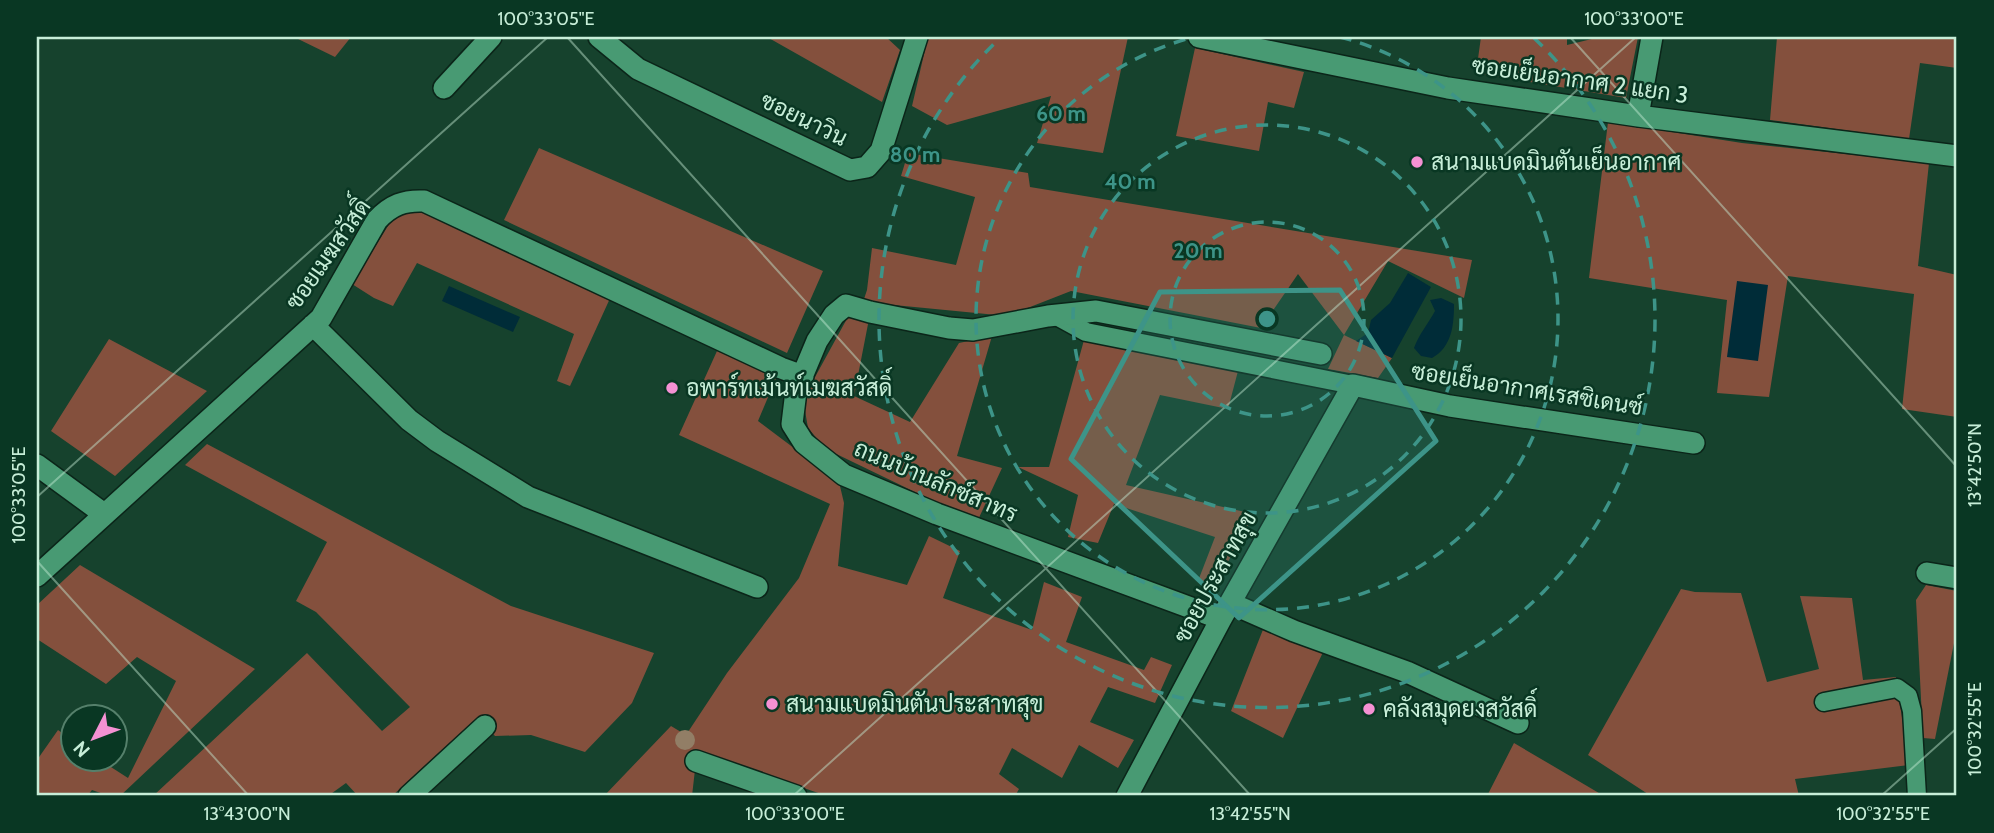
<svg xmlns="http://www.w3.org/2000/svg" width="1994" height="833" font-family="Cabin,Sarabun,sans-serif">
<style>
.green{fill:#84503d}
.water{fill:#002c38}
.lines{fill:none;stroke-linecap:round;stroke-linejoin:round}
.lane-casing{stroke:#0b2519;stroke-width:21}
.street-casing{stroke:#0b2519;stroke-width:24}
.lane{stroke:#489a73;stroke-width:18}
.street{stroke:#489a73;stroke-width:21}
.tree{fill:#927e66}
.marked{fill:#3d9488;fill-opacity:0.2;stroke:#3d9488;stroke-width:5;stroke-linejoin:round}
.ticks{fill:none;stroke:#c7eed8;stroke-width:2;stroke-opacity:0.45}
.ring{fill:none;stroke:#3d9488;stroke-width:3.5;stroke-dasharray:12 9}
.poi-dot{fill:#f491d3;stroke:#093723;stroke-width:2.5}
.labels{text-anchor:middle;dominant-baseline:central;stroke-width:5;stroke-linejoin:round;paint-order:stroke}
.street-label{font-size:23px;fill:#c7eed8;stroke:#093723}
.poi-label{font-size:23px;fill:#c7eed8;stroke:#093723;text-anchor:start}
.centre{fill:#3d9488;stroke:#093723;stroke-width:3.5}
.ring-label{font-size:21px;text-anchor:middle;font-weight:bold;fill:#3d9488;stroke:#093723;stroke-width:5;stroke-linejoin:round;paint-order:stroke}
.neatline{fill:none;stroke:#c7eed8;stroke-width:2.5}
.ticks-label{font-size:18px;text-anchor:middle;fill:#c7eed8}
</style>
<rect width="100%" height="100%" fill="#16422d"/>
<path class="green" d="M294,37H351L335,57Z
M767,37H886L900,50L882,102Z
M928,37H1128L1103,153L1037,143L1051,96L947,125L912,106Z
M1481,37H1567V45L1600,37H1638L1626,98L1476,73Z
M1777,37H1957V68L1920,63L1909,139L1770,120Z
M1195,48L1304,72L1294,108L1268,102L1259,151L1176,136Z
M1608,122L1742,143L1929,163L1918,266L1957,275V417L1902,409L1914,294L1788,276L1769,397L1717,393L1727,300L1589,278Z
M539,148L823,271L787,353L504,220Z
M908,153L1028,173L1030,187L1472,260L1464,298L1388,261L1344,335L1392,358L1378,378L1328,369L1344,335L1298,274L1261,328L1071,291L1007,316L863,302L867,290L872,248L956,265L975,197L901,176Z
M411,206L612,294L570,386L557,381L574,334L417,263L393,306L374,298L352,284L396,213Z
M849,315L869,319L854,396L910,422L959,343L992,336L957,456L1002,468L977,522L826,449L808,428L803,399Z
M109,339L207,391L115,476L51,431Z
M1084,340L1238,371L1228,409L1160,395L1126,485L1254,514L1211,593L1198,581L1215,537L1114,504L1098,543L1068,537L1078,495L1018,467H1049Z
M717,351L777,376L758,421L839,482L844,503L838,566L907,585L929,536L960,551L943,598L1032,630L1044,582L1082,597L1066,642L1144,670L1151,657L1172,665L1155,703L1108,687L1090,722L1134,740L1118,768L1079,745L1062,778L1012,748L999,774L1019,789L1015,796H827L795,785L696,761L692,796H604L671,726L686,735L727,673L799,578L830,504L679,435Z
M207,444L511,606L654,653L632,703L585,752L531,735L495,736L478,717L392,796H358L346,783L328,796H153L307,653L382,731L410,707L316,612L296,601L327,542L185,465Z
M80,565L255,669L120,796H109L92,790L87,796H37V760L58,730L73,741L74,760H100L128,778L176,681L137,657L106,684L37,639V605Z
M1926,585L1957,591V628L1935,739L1923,738L1916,600Z
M1681,589L1695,592L1741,593L1767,682L1819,669L1800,596L1852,598L1863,680L1896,677L1909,765L1795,779L1799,796H1651L1588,755Z
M1264,627L1324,650L1283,738L1231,711Z
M1514,743L1604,796H1487Z"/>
<path class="water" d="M1408,273L1431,287L1392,358L1356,341L1368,333L1371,320L1390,303Z
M1737,281L1768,285L1758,361L1727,357Z
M449,286L520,317L513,332L442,301Z
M1441,298L1454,304C1454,325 1452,347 1432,358L1421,356L1414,348C1419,334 1428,324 1435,311L1430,300Z"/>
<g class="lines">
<defs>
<path id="lane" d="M1055,315L1086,332L1353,385
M1824,702L1897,688L1908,696L1912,711L1917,796"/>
<path id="street" d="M599,37L638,69L850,170L867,167L881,151L917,37
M1199,37L1448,88L1638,116L1957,156
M444,88L491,37
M1638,116L1652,37
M313,325L409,420L437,441L528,497L757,587
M37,465L104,514
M1927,573L1957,578
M37,576L321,318L377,220C391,205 404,200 424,201L781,368L803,376
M1230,603L1294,631L1407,672L1518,723
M1221,619L937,514L844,475L804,443L792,424L796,391L817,341L834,315L846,305L870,312L949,328L973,330L1048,316L1096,311L1321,354
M696,761L796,796
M409,796L485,726
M1127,796L1221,619L1353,385L1450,406L1694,443"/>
</defs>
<use href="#lane" class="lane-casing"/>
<use href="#street" class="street-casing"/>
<use href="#lane" class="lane"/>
<use href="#street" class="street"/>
</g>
<circle class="tree" cx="685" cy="740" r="10"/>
<path class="marked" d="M1340,290L1436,441L1239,618L1071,459L1160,292Z"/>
<path class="ticks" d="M567,37L1251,796M1570,37L1957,467M37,497L548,37M37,561L249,796M793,796L1636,37M1881,796L1957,728"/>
<g class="ring">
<circle cx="1267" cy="319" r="97"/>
<circle cx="1267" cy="319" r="194"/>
<path d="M1340 37A291 291 0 1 1 1194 37"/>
<path d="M1534 38A388 388 0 1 1 1000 38"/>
</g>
<g class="poi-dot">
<circle cx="1417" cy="162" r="7"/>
<circle cx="672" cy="388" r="7"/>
<circle cx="772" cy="704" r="7"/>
<circle cx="1369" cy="709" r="7"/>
</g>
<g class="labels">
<g class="street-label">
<text transform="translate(1580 80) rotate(8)">ซอยเย็นอากาศ 2 แยก 3</text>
<text transform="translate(804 119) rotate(26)">ซอยนาวิน</text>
<text transform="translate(328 254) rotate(-55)">ซอยเมฆสวัสดิ์</text>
<text transform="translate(1527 389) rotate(9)">ซอยเย็นอากาศเรสซิเดนซ์</text>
<text transform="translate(936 481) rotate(23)">ถนนบ้านลักซ์สาทร</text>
<text transform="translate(1215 577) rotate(-61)">ซอยประสาทสุข</text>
</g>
<g class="poi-label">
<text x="1431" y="162">สนามแบดมินตันเย็นอากาศ</text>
<text x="686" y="388">อพาร์ทเม้นท์เมฆสวัสดิ์</text>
<text x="786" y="704">สนามแบดมินตันประสาทสุข</text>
<text x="1383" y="709">คลังสมุดยงสวัสดิ์</text>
</g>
</g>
<circle cx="1267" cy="319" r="10" class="centre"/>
<g class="ring-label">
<text x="1061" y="121">60 m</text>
<text x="915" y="162">80 m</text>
<text x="1130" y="189">40 m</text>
<text x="1198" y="258">20 m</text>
</g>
<rect width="1994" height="833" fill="none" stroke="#093723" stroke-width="77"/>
<g transform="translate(94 738) rotate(228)"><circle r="33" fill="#093723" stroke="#55806b" stroke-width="2"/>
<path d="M0-5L12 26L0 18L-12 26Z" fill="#f491d3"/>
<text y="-10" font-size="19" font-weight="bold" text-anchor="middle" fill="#c7eed8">N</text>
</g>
<rect x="38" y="38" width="1917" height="756" class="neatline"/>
<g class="ticks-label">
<text x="546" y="25">100°33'05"E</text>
<text x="1634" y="25">100°33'00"E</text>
<text transform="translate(1975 465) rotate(-90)" y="6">13°42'50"N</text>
<text transform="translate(19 495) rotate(-90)" y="6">100°33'05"E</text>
<text transform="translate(1975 729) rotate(-90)" y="6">100°32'55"E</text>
<text x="247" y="820">13°43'00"N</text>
<text x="795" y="820">100°33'00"E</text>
<text x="1250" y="820">13°42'55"N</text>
<text x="1883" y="820">100°32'55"E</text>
</g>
</svg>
